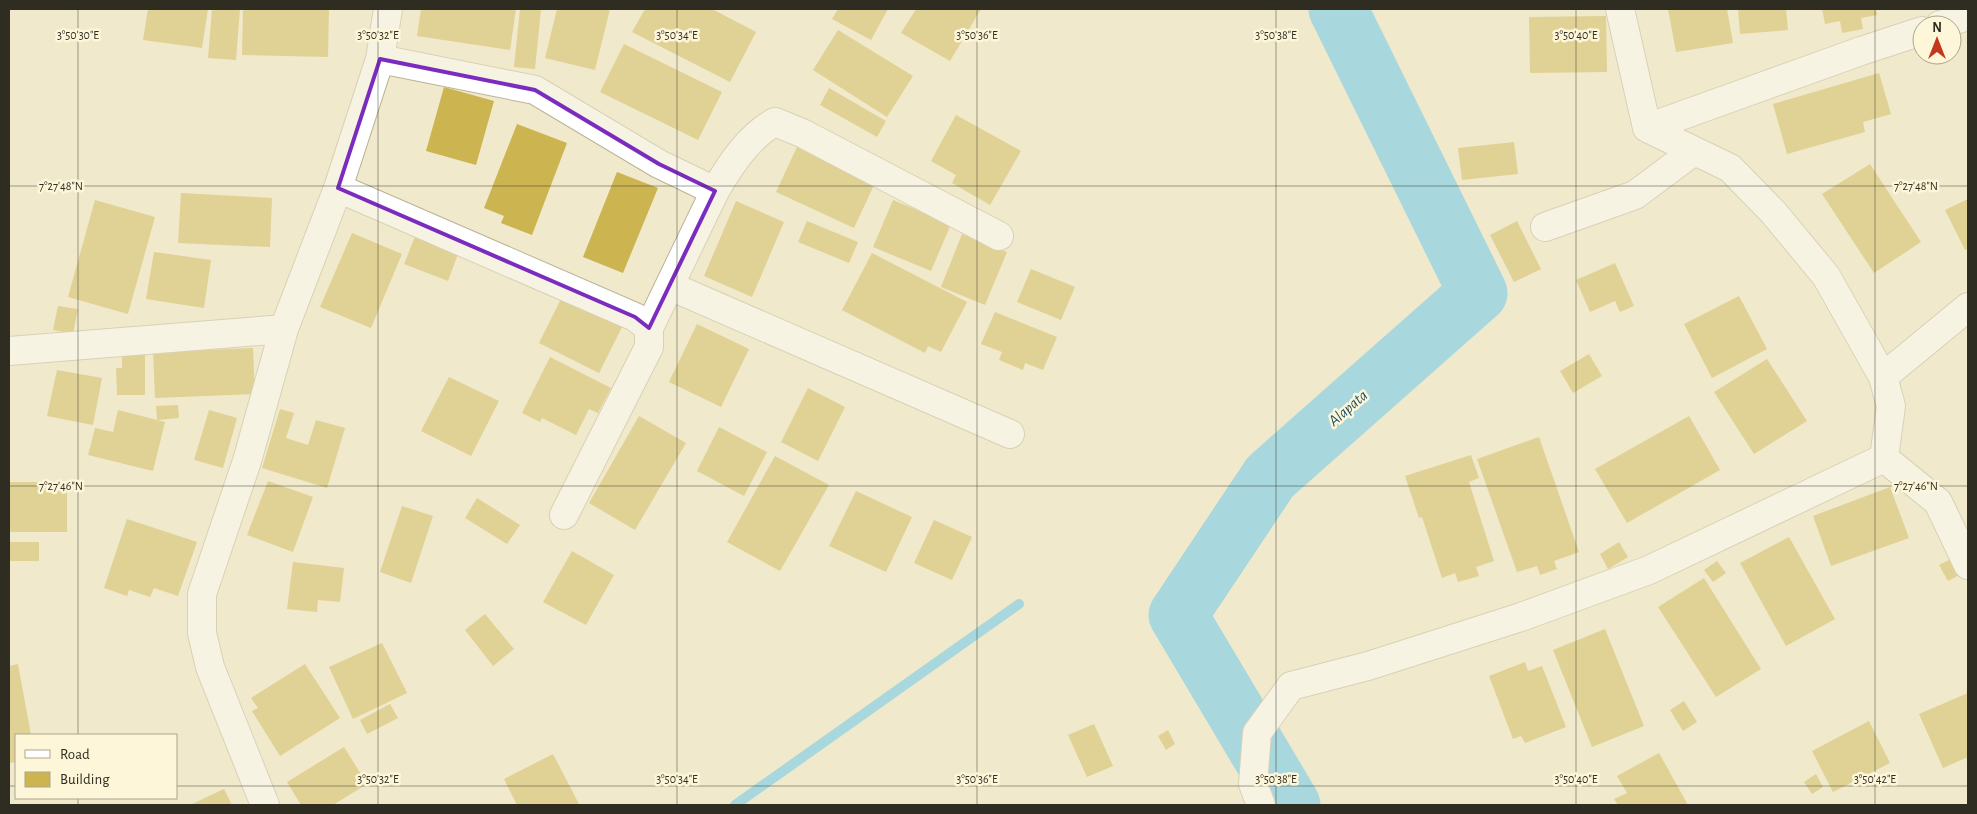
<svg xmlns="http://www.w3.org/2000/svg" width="1977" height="814" font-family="'Alegreya Sans',sans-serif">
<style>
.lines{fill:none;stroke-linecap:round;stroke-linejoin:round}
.stream{stroke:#50c4f3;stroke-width:10}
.river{stroke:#50c4f3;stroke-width:59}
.building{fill:#ccb450}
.minor-casing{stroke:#bbb498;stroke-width:30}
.minor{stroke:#fff;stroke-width:28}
.marked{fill:none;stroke:#7b2cbf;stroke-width:4;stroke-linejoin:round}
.ticks{fill:none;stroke:#2f2c21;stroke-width:1;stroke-opacity:0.45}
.labels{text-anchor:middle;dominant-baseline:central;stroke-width:5;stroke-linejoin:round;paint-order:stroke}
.water-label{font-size:16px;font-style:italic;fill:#1e4e62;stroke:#fdf6d9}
.ticks-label{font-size:12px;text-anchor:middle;fill:#2f2c21;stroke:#fdf6d9;stroke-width:5;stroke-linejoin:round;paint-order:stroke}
</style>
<rect width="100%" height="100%" fill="#f0e9cc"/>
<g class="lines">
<path class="stream" d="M735,805L1019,604"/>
<path class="river" d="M1291,805L1178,615L1270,477L1478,293L1338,9"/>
</g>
<path class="building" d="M148,9H208L202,48L143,40Z
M212,9H240L236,60L208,58Z
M243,9H329L328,57L242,55Z
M421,9H516L510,50L417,36Z
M520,9H541L535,69L514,67Z
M557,9H610L595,70L545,58Z
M645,9H712L756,32L730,82L632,32Z
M838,9H888L871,40L832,19Z
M916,9H981L950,61L901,33Z
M1668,9H1727L1733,43L1676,52Z
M1738,9H1786L1788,30L1740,34Z
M1822,9H1876L1877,15L1861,18L1863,29L1842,33L1840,21L1825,24Z
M1606,16L1607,72L1530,73L1529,17Z
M838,30L913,76L887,117L813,70Z
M624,44L722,92L698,140L600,92Z
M1879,73L1891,114L1863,122L1865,132L1787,154L1773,104Z
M444,87L494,101L476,165L426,151Z
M829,88L886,121L877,137L820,105Z
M956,115L1021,151L990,205L952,183L956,175L931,161Z
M517,124L567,143L532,235L501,223L504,216L484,208Z
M1514,142L1518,174L1462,180L1458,148Z
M797,147L875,183L854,228L776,192Z
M1870,164L1921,242L1874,273L1822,194Z
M617,172L658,188L623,273L583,257Z
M181,193L272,198L270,247L178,243Z
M1968,199V248L1965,250L1945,210Z
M95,200L155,217L128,314L68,297Z
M893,200L951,224L931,271L873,247Z
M736,201L784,222L752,297L704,276Z
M807,221L858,242L849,263L798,242Z
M1517,221L1541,269L1514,282L1490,235Z
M352,233L402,254L371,328L320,307Z
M416,234L459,251L448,281L404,264Z
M962,234L1007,252L985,305L941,287Z
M154,252L211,260L204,308L146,299Z
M872,253L967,302L941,352L928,346L925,353L842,310Z
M1615,263L1634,306L1620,312L1615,301L1590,312L1576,280Z
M1031,269L1075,287L1061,320L1017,302Z
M1739,296L1767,349L1712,378L1684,324Z
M562,297L622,327L599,373L539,343Z
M58,306L78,309L73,334L53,330Z
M995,312L1057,337L1043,370L1025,363L1023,370L999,360L1002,352L981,344Z
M697,324L749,349L721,407L669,382Z
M253,348L255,394L155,398L153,352Z
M1589,354L1602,376L1573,393L1560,371Z
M122,355H145V395H117L116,368H122Z
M550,357L611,388L598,413L589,409L576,435L542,418L540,422L522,413Z
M1767,359L1807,421L1754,454L1714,392Z
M57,370L102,378L93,425L47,416Z
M449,377L499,401L471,456L421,431Z
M808,388L845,407L818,461L781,442Z
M178,405L179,418L157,420L156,406Z
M280,409L294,413L286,438L308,445L316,420L345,428L327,488L262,468Z
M118,410L165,422L153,471L88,455L95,428L113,432Z
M209,410L237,418L223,468L194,460Z
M639,416L686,443L635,530L589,503Z
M1689,416L1720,470L1627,523L1595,469Z
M719,427L767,452L744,496L697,471Z
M1539,437L1579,552L1554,561L1557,569L1540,575L1537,566L1517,572L1477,459Z
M1471,455L1479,478L1469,482L1494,561L1476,567L1479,576L1458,582L1455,573L1442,578L1422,517L1419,518L1405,476Z
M775,456L829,485L780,571L727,542Z
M268,481L313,497L293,552L247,535Z
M9,482H67V532H9Z
M1890,487L1909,538L1831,566L1813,516Z
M856,491L912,517L886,572L829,546Z
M477,498L520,525L507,544L465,518Z
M402,506L433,516L411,583L380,572Z
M127,519L197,542L178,596L154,588L150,597L129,590L127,596L104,588Z
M934,520L972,537L952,580L914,563Z
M1789,537L1835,619L1786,646L1740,563Z
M9,542H39V561H9Z
M1619,542L1628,557L1608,569L1600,554Z
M572,551L614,575L586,625L543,602Z
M1957,556L1965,572L1948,581L1939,565Z
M1717,561L1726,573L1713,582L1704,570Z
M293,562L344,568L340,602L318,600L317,612L287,609Z
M1704,578L1761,669L1716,697L1658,607Z
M485,614L514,649L493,666L465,630Z
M1605,629L1644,726L1592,747L1553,650Z
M382,643L407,693L353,719L329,667Z
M1525,662L1528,671L1542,666L1566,727L1525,743L1521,736L1513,739L1489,676Z
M18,664L31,735H16V762L9,763V666Z
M305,664L340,718L280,756L252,711L258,708L251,698Z
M1968,693V757L1943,768L1919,714Z
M1684,701L1697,722L1683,731L1670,710Z
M390,704L398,718L367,734L360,720Z
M1869,721L1890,763L1833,792L1812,751Z
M1094,724L1113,766L1087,777L1068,735Z
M1168,730L1175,744L1166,750L1158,736Z
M344,747L367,784L333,805H301L287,782Z
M1659,753L1688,805H1618L1614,799L1627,793L1617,776Z
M553,754L579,804L517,805L504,779Z
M1816,774L1823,787L1812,794L1804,782Z
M224,789L232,805H190Z"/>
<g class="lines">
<defs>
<path id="minor" d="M1620,9L1647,128
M1940,25L1968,16
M380,59L535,90L659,164L715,191C730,165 749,136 775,122L802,133L999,236
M338,188L635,317L649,328V347L564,515
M1545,227L1635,195L1694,151
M670,286L1010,434
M1968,307L1883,377L1891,406L1884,458L1938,502L1968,565
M649,328L715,191
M9,351L284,329L338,188L380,59L388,9
M1883,377L1826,276L1773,212L1730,168L1647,128L1861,51L1922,31
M265,805L210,667L202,633V594L247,461L284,329
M1261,805L1253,784L1257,733L1291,686L1368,666L1521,617L1649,570L1884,458"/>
</defs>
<use href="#minor" class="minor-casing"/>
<use href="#minor" class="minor"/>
</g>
<path d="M0 0H1977V814H0ZM380,59L535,90L659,164L715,191L649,328L635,317L338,188Z" fill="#f0e9cc" fill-opacity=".55" fill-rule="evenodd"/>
<path class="marked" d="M380,59L535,90L659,164L715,191L649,328L635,317L338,188Z"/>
<path class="ticks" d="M78,9V735M378,9V805M677,9V805M977,9V805M1276,9V805M1576,9V805M1875,9V805M9,186H1968M9,486H1968M9,786H16M176,786H1968M78,798V805"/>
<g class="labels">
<g class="water-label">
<text transform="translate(1348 408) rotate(-41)">Alapata</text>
</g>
</g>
<g class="ticks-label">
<text x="78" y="39">3°50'30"E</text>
<text x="378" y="39">3°50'32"E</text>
<text x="677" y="39">3°50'34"E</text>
<text x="977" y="39">3°50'36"E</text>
<text x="1276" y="39">3°50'38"E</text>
<text x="1576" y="39">3°50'40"E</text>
<text x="61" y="190">7°27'48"N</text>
<text x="1916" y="190">7°27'48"N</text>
<text x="61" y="490">7°27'46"N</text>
<text x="1916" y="490">7°27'46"N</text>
<text x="378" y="783">3°50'32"E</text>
<text x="677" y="783">3°50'34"E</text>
<text x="977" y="783">3°50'36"E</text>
<text x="1276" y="783">3°50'38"E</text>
<text x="1576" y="783">3°50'40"E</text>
<text x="1875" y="783">3°50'42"E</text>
</g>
<rect width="1977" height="814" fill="none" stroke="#2f2c21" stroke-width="20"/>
<rect x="15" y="734" width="162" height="65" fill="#fdf6d9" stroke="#aba58f"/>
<rect x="25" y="750" width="25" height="8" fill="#ffffff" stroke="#aba58f"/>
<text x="60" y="759" font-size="15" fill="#2f2c21">Road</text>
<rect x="25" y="772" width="25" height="15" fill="#ccb450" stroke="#aba58f"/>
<text x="60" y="784" font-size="15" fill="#2f2c21">Building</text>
<g transform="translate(1937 40)"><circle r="24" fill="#fdf6d9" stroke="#aba58f"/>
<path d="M0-4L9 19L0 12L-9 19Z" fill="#c3381d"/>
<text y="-8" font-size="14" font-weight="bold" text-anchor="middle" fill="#2f2c21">N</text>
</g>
</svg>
